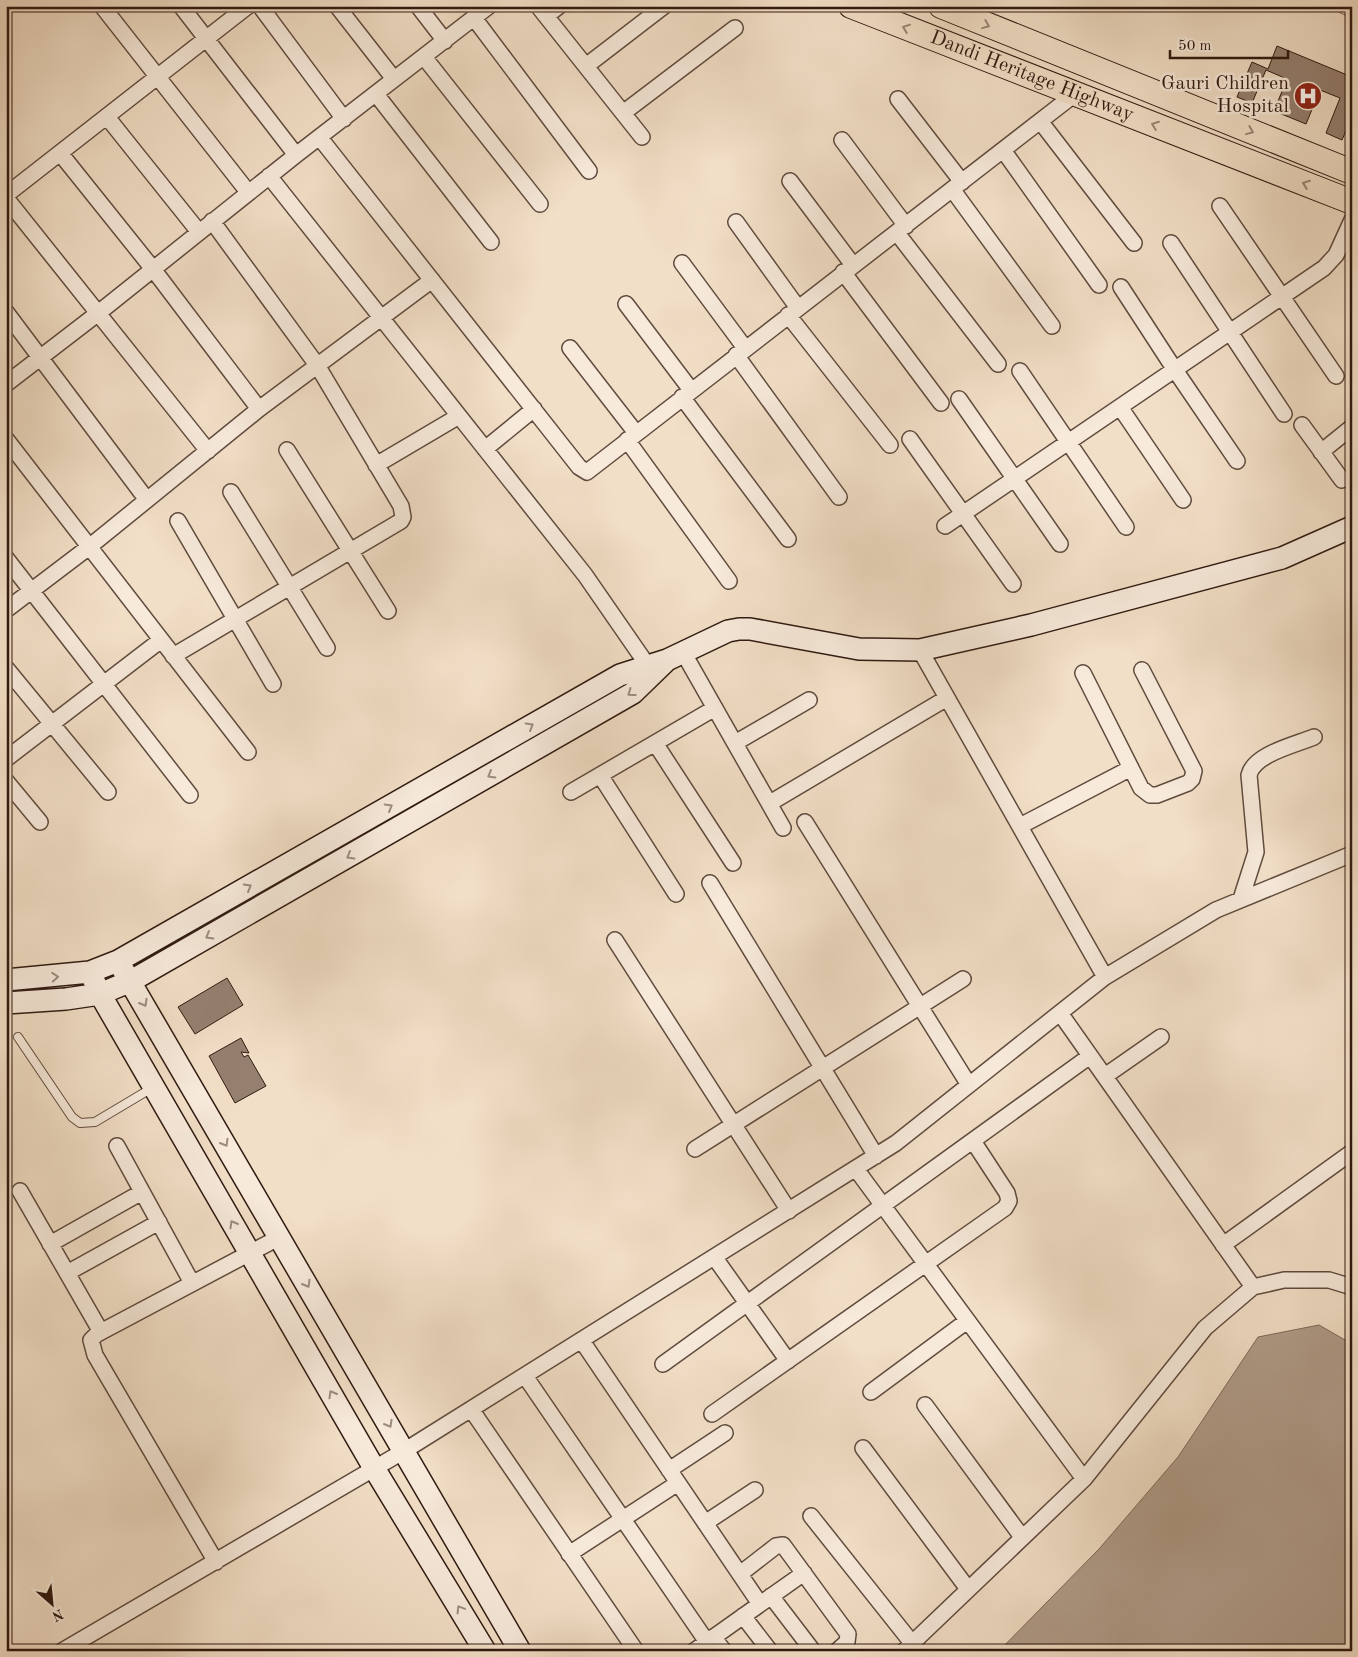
<svg xmlns="http://www.w3.org/2000/svg" width="1358" height="1657" font-family="'Old Standard TT',serif">
<style>
.water{fill:#b09c89;stroke:#7d6859}
.building{fill:#958070;stroke:#301a11}
.lines{fill:none;stroke-linecap:round;stroke-linejoin:round}
.lane-casing{stroke:#604b3e;stroke-width:10}
.street-casing{stroke:#604b3e;stroke-width:18}
.secondary-casing{stroke:#301a11;stroke-width:24}
.primary-casing{stroke:#301a11;stroke-width:26}
.lane{stroke:#f7eadb;stroke-width:8}
.street{stroke:#f7eadb;stroke-width:15}
.secondary{stroke:#f7eadb;stroke-width:21}
.primary{stroke:#f2dfc7;stroke-width:24}
.oneway{stroke:#9b8675}
.oneway2{stroke:#9d8c80}
.labels{text-anchor:middle;dominant-baseline:central;stroke-width:5;stroke-linejoin:round;paint-order:stroke}
.street-label{font-size:20px;fill:#301a11;stroke:#f7eadb}
.poi-label{font-size:20px;fill:#301a11;stroke:#f7eadb;text-anchor:end}
</style>
<rect width="100%" height="100%" fill="#f2dfc7"/>
<filter id="stains"><feTurbulence type="fractalNoise" baseFrequency=".004" numOctaves="4"/><feColorMatrix values="0 0 0 0 .2 0 0 0 0 .09 0 0 0 0 .02 0 0 0 .5 -.17"/></filter>
<radialGradient id="worn" r=".72"><stop offset=".6" stop-color="#630" stop-opacity="0"/><stop offset="1" stop-color="#630" stop-opacity=".3"/></radialGradient>
<path class="water" d="M1319,1325L1352,1344V1651H999L1099,1549L1178,1457L1258,1337Z"/>
<path class="building" d="M1277,46L1352,77V117L1342,140L1326,133L1340,98L1320,90L1306,124L1274,111L1287,79L1266,70L1252,103L1237,97L1252,62L1268,69Z
M227,978L243,1005L195,1034L178,1007Z
M241,1038L249,1053L241,1052L244,1057L248,1055L266,1086L235,1103L209,1056Z"/>
<g class="lines">
<defs>
<path id="lane" d="M1336,6L1352,13
M18,1037L72,1117L80,1123L95,1122L152,1088"/>
<path id="street" d="M102,6L248,192
M181,6L296,155
M260,6L344,119
M337,6L394,79
M418,6L445,41
M538,6L642,137
M546,16L559,6
M474,18L589,171
M424,57L540,204
M586,66L664,6
M376,94L491,242
M898,99L962,182
M623,113L735,28
M107,117L199,232
M1040,121L1134,243
M320,138L579,467L587,472L1075,94
M842,140L906,226
M1003,150L1099,285
M60,153L153,269L259,409
M269,176L585,575L648,666
M790,181L853,265
M952,189L1052,326
M6,195L248,6
M6,198L208,451
M1220,206L1336,376
M736,222L798,308
M897,233L998,364
M1171,243L1284,414
M682,263L745,348
M843,272L941,403
M1121,287L1175,370L1237,461
M626,304L691,390
M6,312L147,500
M788,315L890,445
M570,348L636,433
M736,355L839,497
M1020,371L1126,527
M6,384L97,314L296,155L489,6
M682,397L788,539
M959,399L1060,544
M1120,407L1183,500
M1302,425L1342,480
M6,439L248,752
M910,439L1013,584
M627,440L729,581
M485,449L534,409
M287,450L388,611
M1321,452L1352,427
M376,465L459,416
M231,492L327,648
M178,521L273,684
M945,526L1324,268L1336,255L1352,220
M6,558L190,795
M6,610L89,547L259,409L432,280
M920,650L1105,977
M683,652L783,828
M173,656L401,521L403,517L401,506L317,365L212,221
M6,668L108,792
M1083,673L1141,788L1150,795H1157L1188,783L1192,779L1194,771L1142,670
M655,743L733,863
M735,743L809,700
M6,759L161,640
M600,775L676,894
M6,781L40,822
M571,792L715,708
M770,803L947,698
M805,822L969,1085
M1020,826L1131,768
M710,883L876,1156
M1241,899L1256,852L1249,775C1254,754 1295,745 1314,737
M615,940L789,1211
M1060,1013L1253,1287
M1105,1076L1161,1037
M117,1146L192,1283
M695,1149L963,979
M856,1169L1084,1479
M20,1191L101,1332
M50,1244L142,1192
M1223,1245L1352,1152
M715,1258L788,1361
M67,1273L159,1222
M582,1341L760,1604
M663,1364L1090,1056
M525,1376L707,1642
M871,1392L967,1321
M925,1405L1022,1537
M471,1409L636,1651
M712,1414L1005,1208L1009,1201L1007,1193L973,1141
M863,1448L968,1589
M669,1470L725,1433
M811,1516L912,1643
M705,1523L755,1490
M569,1554L678,1483
M216,1562L95,1355L91,1340L97,1334L280,1237
M740,1574L776,1546L783,1545L848,1634L847,1642L837,1651
M771,1596L813,1651
M743,1616L770,1651
M713,1637L724,1651
M62,1651L404,1451L896,1143L1105,977L1216,910L1352,854
M694,1651L804,1573
M904,1651L1084,1479L1205,1328L1253,1287L1284,1280H1329L1352,1287"/>
<path id="secondary" d="M118,961L520,1651
M90,972L100,994L374,1468L485,1651
M6,980L90,972L118,961L620,675L667,660L728,631L739,629H750L859,649L920,650L1031,625L1282,558L1352,527
M6,1003L66,999L100,994L131,981L633,693L665,662"/>
<g id="primary">
<path id="s1" d="M851,6L1352,202"/>
<path d="M941,6L1352,172"/>
</g>
</defs>
<use href="#lane" class="lane-casing"/>
<use href="#street" class="street-casing"/>
<use href="#secondary" class="secondary-casing"/>
<use href="#primary" class="primary-casing"/>
<use href="#lane" class="lane"/>
<use href="#street" class="street"/>
<use href="#secondary" class="secondary"/>
<use href="#primary" class="primary"/>
</g>
<defs><path id="oneway-chevron" d="M-2-3.5L2.5 0L-2 3.5" fill="none" stroke-width="1.6" stroke-linecap="round" stroke-linejoin="round" transform="scale(1.25)"/></defs>
<g class="oneway">
<use href="#oneway-chevron" transform="translate(986 25) rotate(22)"/>
<use href="#oneway-chevron" transform="translate(906 28) rotate(-159)"/>
<use href="#oneway-chevron" transform="translate(1155 125) rotate(-159)"/>
<use href="#oneway-chevron" transform="translate(1250 131) rotate(22)"/>
<use href="#oneway-chevron" transform="translate(1306 184) rotate(-159)"/>
</g>
<g class="oneway2">
<use href="#oneway-chevron" transform="translate(631 693) rotate(144)"/>
<use href="#oneway-chevron" transform="translate(530 726) rotate(-30)"/>
<use href="#oneway-chevron" transform="translate(491 775) rotate(150)"/>
<use href="#oneway-chevron" transform="translate(389 807) rotate(-30)"/>
<use href="#oneway-chevron" transform="translate(350 856) rotate(150)"/>
<use href="#oneway-chevron" transform="translate(248 887) rotate(-30)"/>
<use href="#oneway-chevron" transform="translate(209 936) rotate(150)"/>
<use href="#oneway-chevron" transform="translate(55 977) rotate(-4)"/>
<use href="#oneway-chevron" transform="translate(144 1003) rotate(60)"/>
<use href="#oneway-chevron" transform="translate(225 1143) rotate(60)"/>
<use href="#oneway-chevron" transform="translate(233 1224) rotate(-120)"/>
<use href="#oneway-chevron" transform="translate(307 1284) rotate(60)"/>
<use href="#oneway-chevron" transform="translate(332 1394) rotate(-120)"/>
<use href="#oneway-chevron" transform="translate(389 1424) rotate(60)"/>
<use href="#oneway-chevron" transform="translate(460 1609) rotate(-121)"/>
</g>
<defs>
<symbol id="hospital-disc" viewBox="-11 -11 22 22"><circle r="9.5" fill="#8f2418" stroke="#f7eadb"/><path d="M-5-5h3v3.5h4V-5h3V5h-3V1.5h-4V5h-3Z" fill="#fff"/></symbol>
</defs>
<g fill-rule="evenodd">
<use href="#hospital-disc" x="1292" y="80" width="32" height="32"/>
</g>
<g class="labels">
<g class="street-label">
<text stroke="none"><textPath href="#s1" startOffset="194">Dandi Heritage Highway</textPath></text>
</g>
<g class="poi-label">
<text x="1289" y="84">Gauri Children<tspan x="1289" dy="23">Hospital</tspan></text>
</g>
</g>
<rect width="1358" height="1657" fill="none" stroke="#f2dfc7" stroke-width="25"/>
<rect x="8" y="8" width="1343" height="1642" fill="none" stroke="#301a11" stroke-width="2.5"/>
<rect x="12" y="12" width="1333" height="1632" fill="none" stroke="#301a11"/>
<g transform="translate(52 1604) rotate(153)" stroke="#f7eadb" stroke-width="4" paint-order="stroke">
<path d="M0-4L9 19L0 12L-9 19Z" fill="#301a11"/>
<text y="-8" font-size="14" font-weight="bold" text-anchor="middle" fill="#301a11">N</text>
</g>
<path d="M1170 50v8h118v-8" fill="none" stroke="#301a11" stroke-width="2.5"/>
<text x="1178" y="50" font-size="15" fill="#301a11" stroke="#f7eadb" stroke-width="4" paint-order="stroke">50 m</text>
<rect width="100%" height="100%" filter="url(#stains)"/>
<rect width="100%" height="100%" fill="url(#worn)"/>
</svg>
